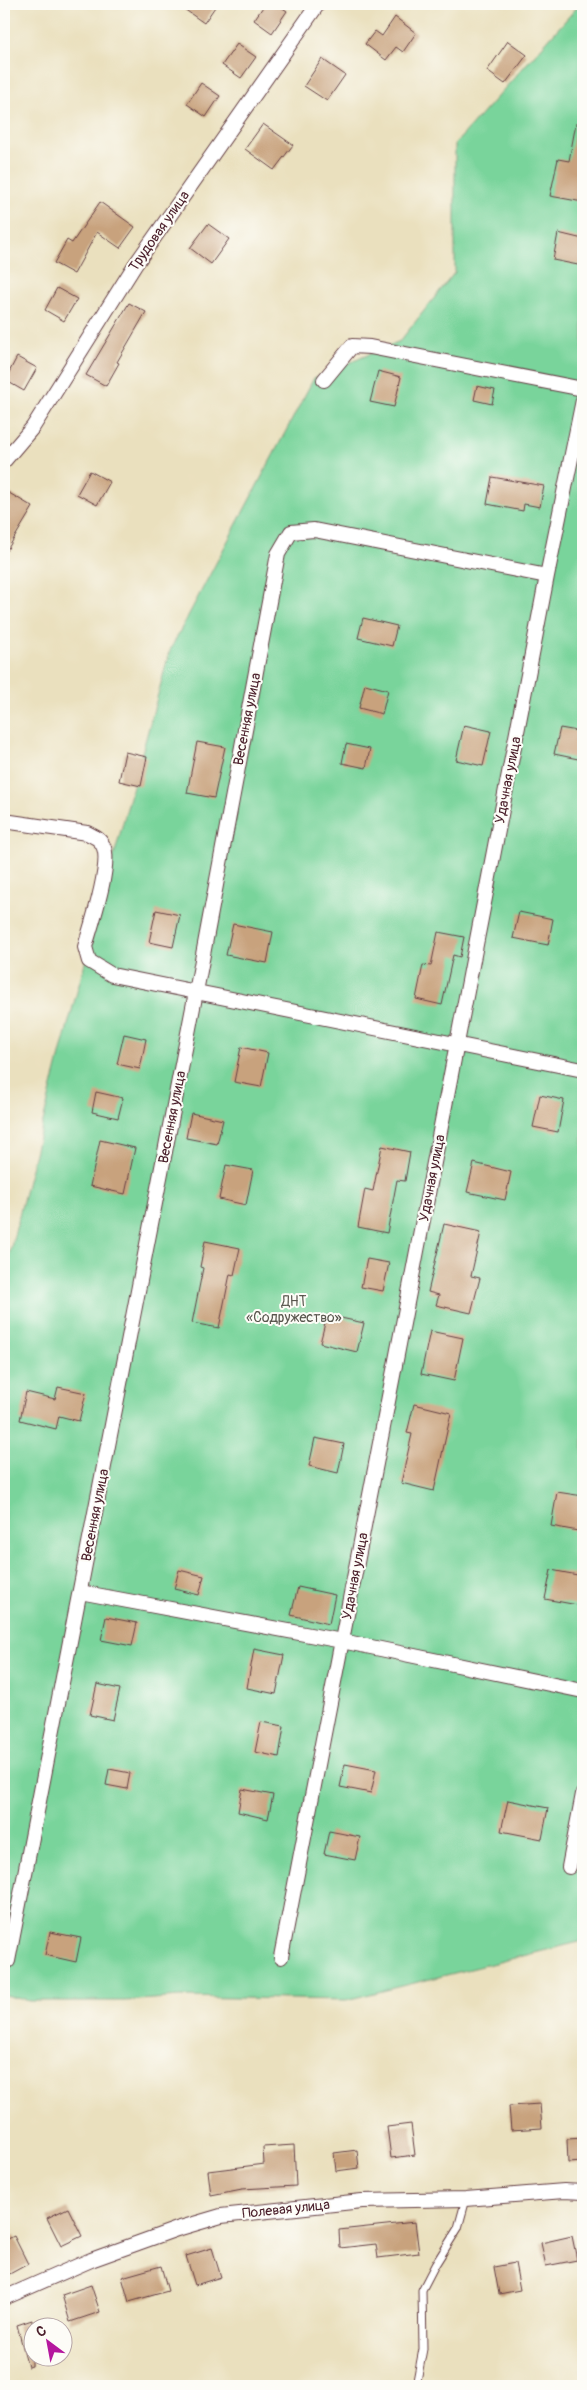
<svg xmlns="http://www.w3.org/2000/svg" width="587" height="2390" font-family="Pangolin,sans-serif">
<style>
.green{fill:#79d49b;stroke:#627a63}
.building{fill:#c8a27d}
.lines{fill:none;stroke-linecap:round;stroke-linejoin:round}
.lane-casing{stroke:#623c41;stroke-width:9}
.street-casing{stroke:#623c41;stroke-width:16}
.lane{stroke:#fff;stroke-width:7}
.street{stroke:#fff;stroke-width:14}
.labels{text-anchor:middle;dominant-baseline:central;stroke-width:4;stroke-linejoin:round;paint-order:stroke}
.street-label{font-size:14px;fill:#4a1f2b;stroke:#fdfcf7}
.park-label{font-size:14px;fill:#58554d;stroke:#fdfcf7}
</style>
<rect width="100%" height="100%" fill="#fdfcf7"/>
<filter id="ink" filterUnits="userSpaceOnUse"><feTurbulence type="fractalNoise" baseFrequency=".02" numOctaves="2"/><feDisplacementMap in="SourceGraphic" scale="10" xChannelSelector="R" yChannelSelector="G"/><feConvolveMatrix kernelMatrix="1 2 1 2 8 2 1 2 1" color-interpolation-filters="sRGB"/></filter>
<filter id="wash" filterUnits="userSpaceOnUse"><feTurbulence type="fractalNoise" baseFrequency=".0096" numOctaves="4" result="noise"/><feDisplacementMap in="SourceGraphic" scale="20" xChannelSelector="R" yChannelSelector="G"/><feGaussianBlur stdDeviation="1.12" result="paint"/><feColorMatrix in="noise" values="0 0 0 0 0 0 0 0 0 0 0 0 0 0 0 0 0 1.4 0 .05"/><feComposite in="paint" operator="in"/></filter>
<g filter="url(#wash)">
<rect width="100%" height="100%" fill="#eae0be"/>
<path class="green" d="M580,4H583V1941L346,2000L180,1997L125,2001H29L4,1995V1275L62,1047L170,650L314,378L400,341L455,272V144Z"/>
<g id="blocks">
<path class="building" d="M177,4H217L204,23Z
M265,4H277L287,11L272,33L254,20Z
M395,17L416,33L403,52L396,47L386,60L365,44L375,31L382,36Z
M508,41L527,55L505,84L487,71Z
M237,44L256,57L241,78L222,65Z
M322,59L345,75L327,101L304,86Z
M201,83L220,96L206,117L187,104Z
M576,123H583V202L550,196L558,159L569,161Z
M263,124L293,145L274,170L245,149Z
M100,202L135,227L120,248L97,232L74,274L54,263L67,240L72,243Z
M208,224L229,239L211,264L190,248Z
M558,233L583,239V266L553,260Z
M57,288L77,299L64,321L45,310Z
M129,303L146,312L117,362L119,363L106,386L86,375Z
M17,357L37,368L24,391L5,380Z
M378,371L401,377L394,407L370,402Z
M477,386L495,390L492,404L474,400Z
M90,471L110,482L97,505L77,494Z
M492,477L544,486L540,507L524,504L523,511L487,504Z
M4,490L33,507L4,555Z
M363,618L397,626L392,646L358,638Z
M365,684L388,690L382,714L359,708Z
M464,725L491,731L483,766L456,760Z
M560,728L583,732V760L554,754Z
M197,742L225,747L214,798L187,793Z
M346,744L370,749L366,768L342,763Z
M125,752L147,757L141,786L119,781Z
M156,910L180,915L173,947L149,942Z
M519,912L553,919L548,945L513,938Z
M233,924L273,932L267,963L226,955Z
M438,932L464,937L460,957L453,955L442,1005L416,999L423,965L431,966Z
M124,1034L146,1039L140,1069L117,1064Z
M241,1047L268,1053L261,1087L234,1082Z
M96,1092L123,1098L118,1118L92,1112Z
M540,1095L564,1100L558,1132L533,1127Z
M191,1113L223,1120L217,1144L186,1138Z
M100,1140L135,1148L125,1194L90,1186Z
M382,1146L410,1152L405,1181L397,1180L387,1233L358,1227L365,1189L373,1191Z
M474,1163L511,1172L505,1200L467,1192Z
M226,1165L253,1170L246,1205L219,1199Z
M444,1224L481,1232L471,1276L480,1278L471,1313L436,1305L439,1295L428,1292Z
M205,1241L240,1248L234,1275L230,1274L219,1328L192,1323L203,1268L200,1267Z
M367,1259L389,1263L383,1291L361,1287Z
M327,1315L364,1323L357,1352L320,1343Z
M430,1331L463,1338L454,1381L421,1374Z
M58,1387L86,1393L79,1421L59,1416L56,1429L20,1420L26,1392L55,1399Z
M414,1404L451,1413L434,1491L401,1483L412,1434L407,1433Z
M315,1438L344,1444L338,1473L309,1466Z
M557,1492L583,1496L578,1531L551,1526Z
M179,1570L204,1576L199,1595L174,1589Z
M551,1570L583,1576V1606L545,1599Z
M298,1587L335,1595L329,1624L291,1615Z
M106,1617L137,1623L132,1646L101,1640Z
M254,1649L284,1655L276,1694L247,1688Z
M97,1684L120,1689L113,1720L90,1715Z
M261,1722L284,1726L279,1757L255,1752Z
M345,1764L376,1770L371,1793L340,1787Z
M109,1769L130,1773L127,1789L106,1785Z
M242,1789L273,1795L268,1819L238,1812Z
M508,1800L548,1808L542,1839L501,1831Z
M329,1831L360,1837L355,1860L324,1854Z
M50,1932L81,1938L76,1962L45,1955Z
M540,2104L542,2128L511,2130L509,2106Z
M411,2124L415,2155L391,2158L387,2127Z
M583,2138V2162L568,2163L567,2139Z
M294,2145L296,2186L242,2189L211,2195L208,2171L264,2164L263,2147Z
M357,2150L359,2168L336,2171L334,2153Z
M68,2208L82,2236L61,2246L47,2218Z
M415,2222L419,2253L378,2258L376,2244L340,2248L339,2230Z
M14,2236L28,2264L4,2277V2241Z
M572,2236L577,2260L546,2266L541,2243Z
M212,2248L221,2277L195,2285L186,2256Z
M515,2263L520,2290L499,2294L494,2267Z
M161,2266L168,2291L129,2302L122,2277Z
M91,2285L100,2312L70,2322L62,2295Z
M32,2320V2366L28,2367L17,2325Z"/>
</g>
</g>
<g filter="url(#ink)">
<use href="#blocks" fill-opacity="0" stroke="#623c41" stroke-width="1"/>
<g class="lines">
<defs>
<path id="lane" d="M416,2386L423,2349L422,2290L435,2265L458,2228L466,2199"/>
<path id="street" d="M324,380L352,346L370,347L583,389
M4,461L33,427L135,265L318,4
M4,821L87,833C95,837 101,839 104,848C111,867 91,926 85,947L89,961L112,975L583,1070
M80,1592L342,1641L583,1691
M569,1867L583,1794
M281,1957L547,576L583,400
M8,1961L196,992L278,554L291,532L314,530L547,576
M4,2298L91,2260L177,2229L221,2216L362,2201L466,2199L564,2191L583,2192"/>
</defs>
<use href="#lane" class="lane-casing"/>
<use href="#street" class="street-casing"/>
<use href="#lane" class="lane"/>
<use href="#street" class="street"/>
</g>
</g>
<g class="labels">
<g class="street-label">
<text transform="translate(159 231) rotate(-55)">Трудовая улица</text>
<text transform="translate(247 719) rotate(-79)">Весенняя улица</text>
<text transform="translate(508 780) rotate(-79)">Удачная улица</text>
<text transform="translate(172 1117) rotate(-79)">Весенняя улица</text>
<text transform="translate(432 1178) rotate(-79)">Удачная улица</text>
<text transform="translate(95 1515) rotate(-79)">Весенняя улица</text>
<text transform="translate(355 1576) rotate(-79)">Удачная улица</text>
<text transform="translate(286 2209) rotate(-6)">Полевая улица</text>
</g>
<g class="park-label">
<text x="294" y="1301">ДНТ<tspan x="294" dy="16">«Содружество»</tspan></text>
</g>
</g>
<rect width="587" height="2390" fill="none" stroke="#fdfcf7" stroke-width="20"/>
<g transform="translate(48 2342) rotate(328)"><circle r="24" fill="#fdfcf7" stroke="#b5a4a5"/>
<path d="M0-4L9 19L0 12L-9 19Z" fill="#b5179e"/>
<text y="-8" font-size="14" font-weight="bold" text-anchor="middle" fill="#4a1f2b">С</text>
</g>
</svg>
